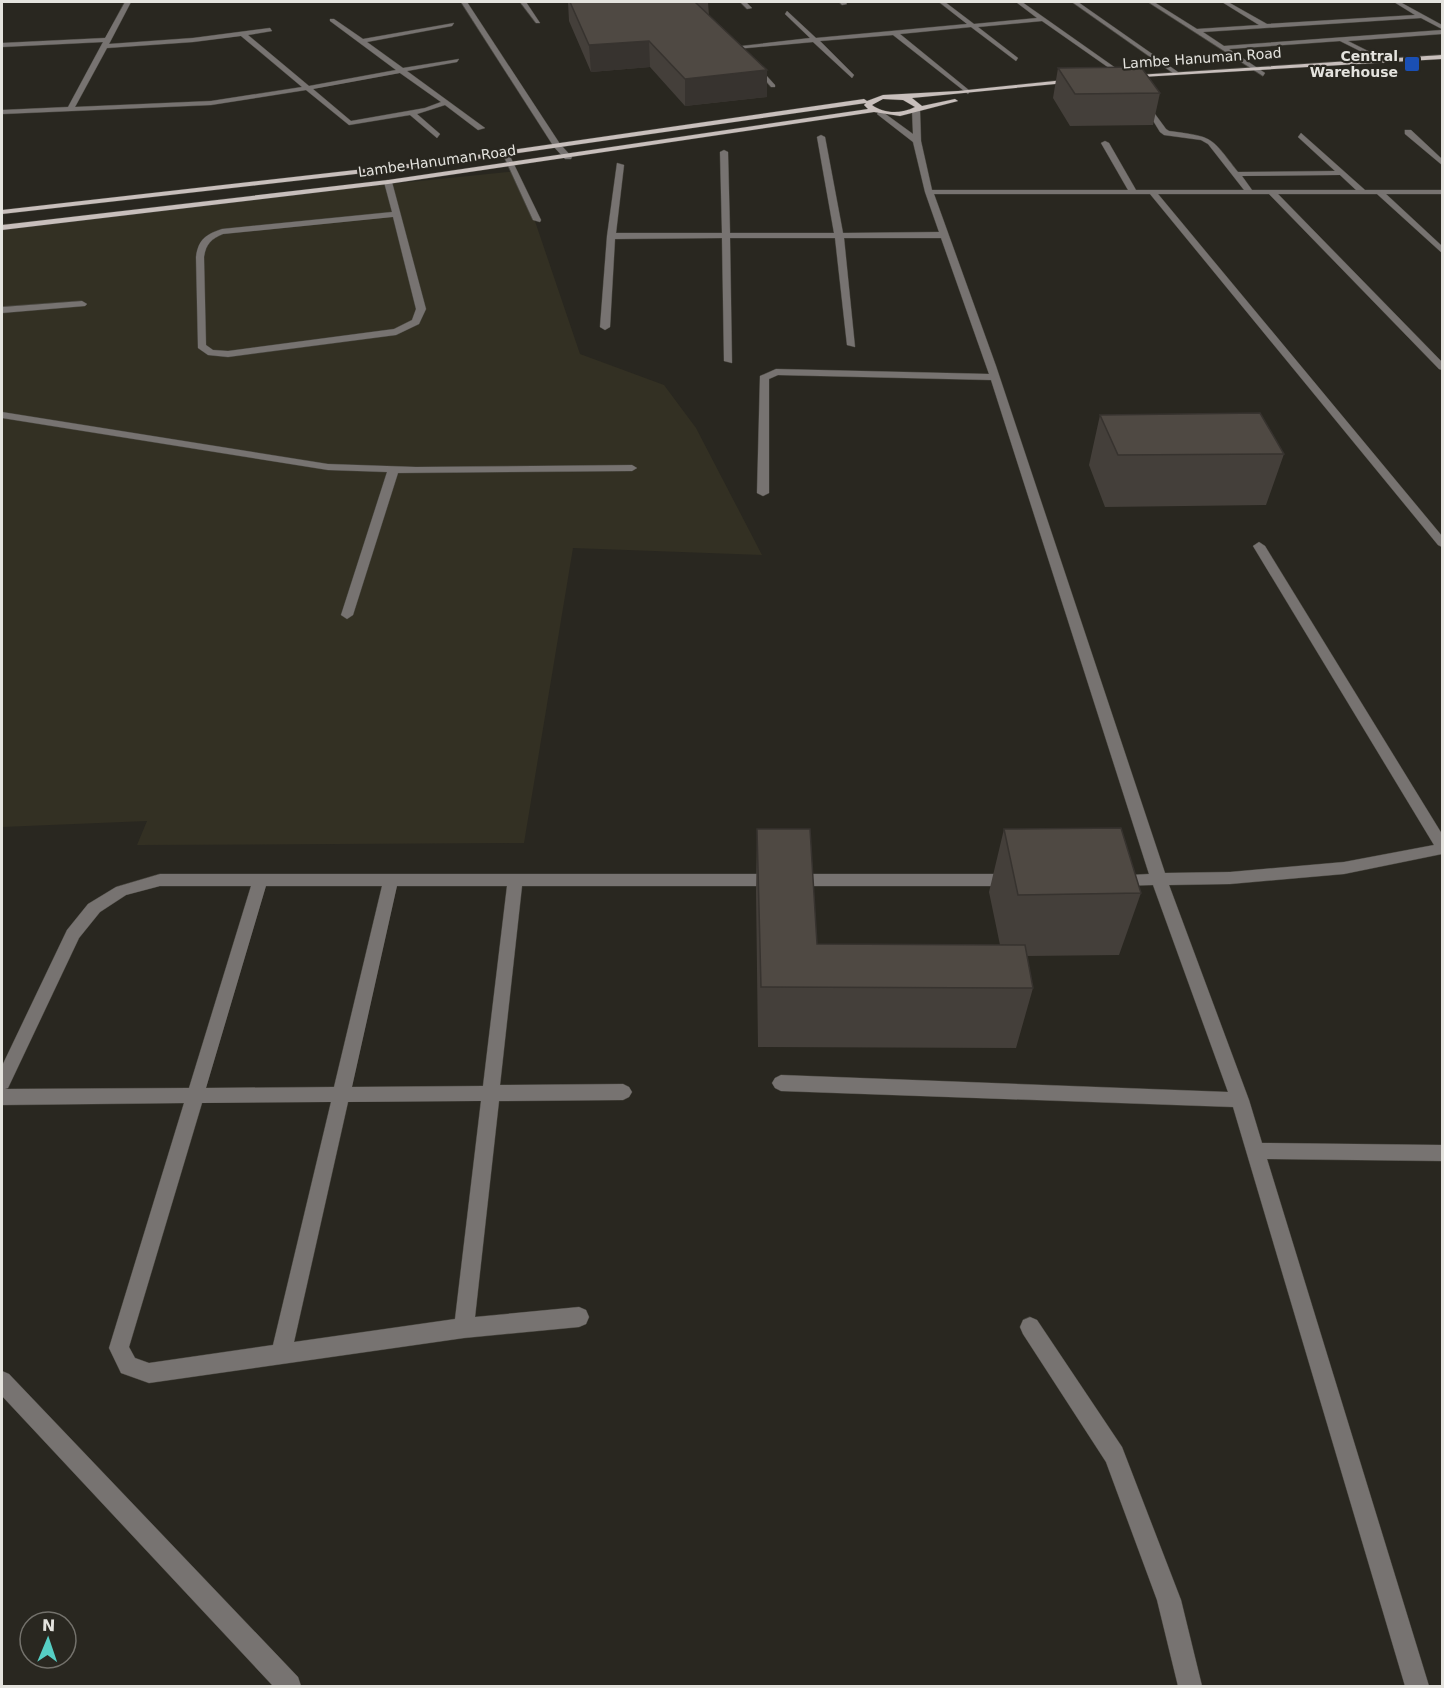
<svg xmlns="http://www.w3.org/2000/svg" width="1444" height="1688" font-family="'DejaVu Sans',sans-serif">
<style>
.built{fill:#333023}
.lines{fill:none;stroke-linecap:round;stroke-linejoin:round}
.minor-casing{stroke:#47453e;stroke-width:1}
.major-casing{stroke:#47453e;stroke-width:1}
.minor{fill:#777371;fill-rule:evenodd}
.major{fill:#c8bfbc;fill-rule:evenodd}
.wall{fill:#443f3a}
.shaded-wall{fill:#37332f}
.building{fill:#4f4943;stroke:#37332f;stroke-width:1.5}
.transit-dot{fill:#1a4fb4;stroke:#292720;stroke-width:2}
.labels{text-anchor:middle;dominant-baseline:central;stroke-width:4.5;stroke-linejoin:round;paint-order:stroke}
.far-poi-label{font-size:14px;font-weight:bold;fill:#e4e3de;stroke:#292720;text-anchor:end}
.far-street-label{font-size:14px;fill:#e4e3de;stroke:#292720}
</style>
<rect width="100%" height="100%" fill="#292720"/>
<path class="built" d="M518,171L580,354L664,385L696,428L762,555L573,548L524,843L137,845L147,821L2,827V224Z"/>
<g class="lines">
<defs>
<path id="minor" d="M125,2H131L109,44L193,38L270,28L272,31L248,35L309,86L396,70L330,21V19H334L363,39L454,23L452,26L367,42L403,68L459,59L457,62L407,71L485,128L478,130L445,105L417,114L440,134L437,138L410,115L349,125L306,90L211,105L2,114V110L68,107L103,42L2,47V43L105,38ZM241,36L302,87L211,101L75,107L107,48L193,42ZM400,73L441,102L425,108L351,121L313,89Z
M461,2H467L560,144L572,157L571,159H565L554,147Z
M520,2H526L540,23H536Z
M740,2H746L752,8L747,9Z
M839,2H845L847,4L842,5Z
M939,2H945L974,24L1037,18L1016,2H1022L1127,76L1122,77L1042,21L978,27L1018,58L1016,61L971,27L900,34L970,91L968,94L893,35L820,41L854,75L852,78L813,42L736,49L733,47L810,38L785,14L787,11L816,38L967,24Z
M1072,2H1078L1178,72L1173,73Z
M1148,2H1154L1197,29L1259,25L1222,2H1228L1267,24L1415,15L1394,2H1400L1442,25V29L1440,28L1421,18L1203,32L1224,46L1442,30V34L1348,41L1386,60L1384,63L1340,41L1229,49L1265,73L1263,76Z
M751,63H755L775,85V87H771Z
M1144,99L1166,129L1169,131C1214,137 1210,136 1238,172L1335,171L1298,137L1301,133L1365,190H1442V194H1386L1442,246V253L1377,194H1278L1442,362V370L1439,369L1269,194H1158L1442,536V547L1438,545L1150,194H934L996,366L1165,873L1230,872L1344,862L1434,845L1253,546L1259,542L1265,546L1442,834V854L1344,874L1230,884L1169,885L1249,1100L1262,1143L1442,1145V1161L1267,1159L1429,1686H1405L1233,1107L781,1091L775,1088L772,1083L775,1078L781,1075L1228,1092L1153,885L1118,886L1113,884L1110,880L1113,876L1149,874L991,380L778,375L769,379V493L763,496L757,493L760,376L776,369L989,374L941,238H844L855,347L847,345L835,238H730L732,363L724,361L722,238L615,239L610,327L605,330L600,327L607,236L617,163L624,165L616,233H722L720,152L724,150L728,152L730,233H834L817,137L821,135L825,137L843,233L939,232L925,192L913,142L877,114L880,110L913,134L912,110L916,108L920,110L921,141L932,190H1128L1101,143L1105,141L1109,143L1136,190H1244L1208,144L1201,140L1164,135L1160,132L1141,101ZM1340,175L1356,190H1252L1242,176Z
M1405,130H1411L1442,159V165L1405,134Z
M501,150L508,152L541,220L540,222L533,220Z
M388,180L392,182L426,309L419,324L396,335L228,357L208,355L198,348L196,257C198,240 206,234 222,229L392,212L384,182ZM393,217L416,309L412,320L394,329L228,351L213,350L206,345L204,257C206,244 211,239 223,234Z
M82,301L87,304L85,306L2,313V307Z
M2,412L328,464L416,467L632,465L637,468L632,471L398,473L353,615L347,619L341,615L387,472L328,470L2,418Z
M160,874H1013L1018,876L1021,880L1018,884L1013,886H522L500,1085L623,1084L629,1087L632,1092L629,1097L623,1100L499,1101L475,1317L579,1307L586,1310L589,1317L586,1324L579,1327L464,1338L149,1383L121,1373L109,1348L184,1103L2,1105V1066L67,930L88,904L116,887ZM160,886H251L189,1088L5,1089L8,1088L79,938L100,912L126,895ZM266,886H382L334,1087L206,1088ZM397,886H507L483,1086L352,1087ZM481,1101L455,1319L294,1342L348,1102ZM331,1102L273,1345L149,1363L135,1358L129,1347L202,1103Z
M1030,1317L1037,1320L1122,1447L1181,1600L1202,1686H1178L1157,1600L1106,1462L1023,1334L1020,1327L1023,1320Z
M2,1371L9,1374L298,1677L301,1686H273L2,1396Z"/>
<path id="major" d="M1442,55V59L1125,78L1122,76Z
M1074,79L1076,82L912,98L922,106L955,99L958,101L900,116L874,112L388,184L2,230V225L388,180L868,109L864,105L866,103L435,165L2,214V210L435,161L864,99L867,101L883,95L958,91ZM883,99L903,100L915,107C901,114 884,114 872,105Z"/>
</defs>
<use href="#minor" class="minor-casing"/>
<use href="#major" class="major-casing"/>
<use href="#minor" class="minor"/>
<use href="#major" class="major"/>
</g>
<path class="wall" d="M568,2H708L709,16L767,97L685,106L650,67L591,72L569,21Z
M1058,68L1160,93L1153,125L1070,126L1053,98Z
M1100,415L1284,454L1266,505L1105,507L1089,465Z
M757,829L817,944L1000,945L989,892L1004,829L1141,893L1119,955L1027,956L1033,988L1016,1048L758,1047L756,891Z"/>
<path class="shaded-wall" d="M649,41L650,67L591,72L589,45Z
M767,70V97L685,106V79Z"/>
<path class="building" d="M570,2H708H695L767,70L685,79L649,41L589,45Z
M1141,67L1160,93L1075,94L1058,68Z
M1260,413L1284,454L1118,455L1100,415Z
M1121,828L1141,893L1018,895L1004,829Z
M757,829H810L817,944L1025,945L1033,988L761,987Z"/>
<rect class="transit-dot" x="1404" y="56" width="16" height="16" rx="3"/>
<g class="labels">
<g class="far-poi-label">
<text x="1398" y="56">Central<tspan x="1398" dy="16">Warehouse</tspan></text>
</g>
<g class="far-street-label">
<text transform="translate(1202 58) rotate(-4)">Lambe Hanuman Road</text>
<text transform="translate(437 161) rotate(-8)">Lambe Hanuman Road</text>
</g>
</g>
<rect width="1444" height="1688" fill="none" stroke="#e4e3de" stroke-width="6"/>
<g transform="translate(48 1640) rotate(2)"><circle r="28" fill="#292720" stroke="#74726c" stroke-width="1.5"/>
<path d="M0-4.5L10 22L0 15L-10 22Z" fill="#56cec4"/>
<text y="-9" font-size="16" font-weight="bold" text-anchor="middle" fill="#e4e3de">N</text>
</g>
</svg>
